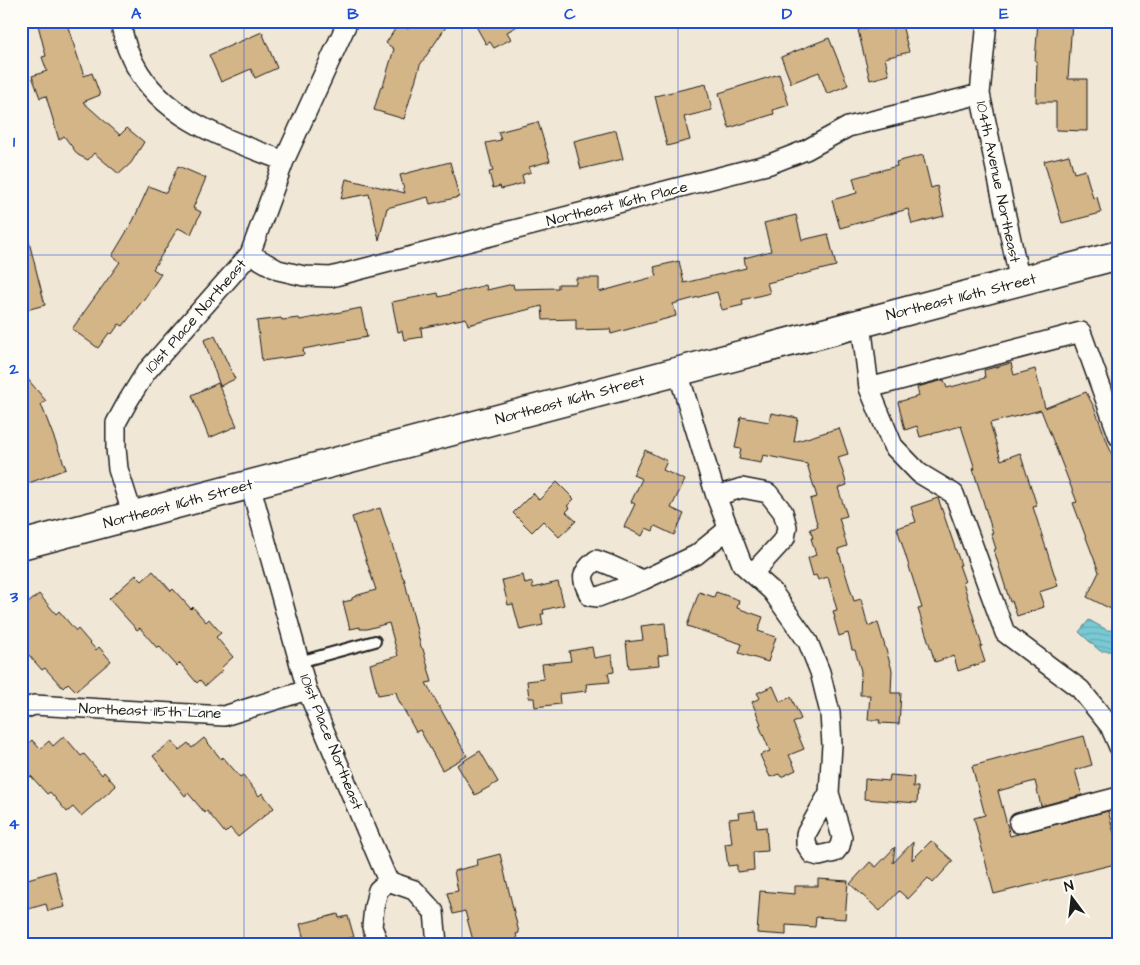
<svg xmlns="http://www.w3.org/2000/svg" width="1140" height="965" font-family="'Architects Daughter',sans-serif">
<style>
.water{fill:url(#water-rules);stroke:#54848a}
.building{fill:#d4b588;stroke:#1c1c1c}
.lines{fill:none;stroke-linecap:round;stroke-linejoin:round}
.lane-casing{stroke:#1c1c1c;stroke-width:14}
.street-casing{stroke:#1c1c1c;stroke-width:22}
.secondary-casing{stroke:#1c1c1c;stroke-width:31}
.lane{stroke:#fdfcf7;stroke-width:10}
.street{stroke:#fdfcf7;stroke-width:19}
.secondary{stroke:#fdfcf7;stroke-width:28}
.grid{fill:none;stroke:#1d4ed8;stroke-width:1;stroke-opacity:0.55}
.labels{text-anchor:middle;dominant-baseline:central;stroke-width:4.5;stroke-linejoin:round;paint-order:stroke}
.street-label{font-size:15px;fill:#1c1c1c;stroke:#fdfcf7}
.neatline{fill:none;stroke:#1d4ed8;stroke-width:2}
.grid-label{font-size:16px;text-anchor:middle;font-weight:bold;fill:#1d4ed8}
</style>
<defs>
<pattern id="water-rules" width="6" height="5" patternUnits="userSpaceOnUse" patternTransform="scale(1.25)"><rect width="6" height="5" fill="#79c9d4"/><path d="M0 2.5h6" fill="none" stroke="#68acb5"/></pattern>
</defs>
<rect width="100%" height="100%" fill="#f1e7d6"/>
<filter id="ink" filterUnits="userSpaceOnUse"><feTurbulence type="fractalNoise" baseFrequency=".02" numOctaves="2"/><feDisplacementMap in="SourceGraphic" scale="10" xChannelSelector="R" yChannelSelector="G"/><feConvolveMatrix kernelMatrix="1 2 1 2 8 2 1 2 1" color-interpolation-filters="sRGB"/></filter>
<g filter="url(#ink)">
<path class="water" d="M1089,620L1107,630L1119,631V651H1100L1079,632Z"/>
<path class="building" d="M37,21H66L84,76L92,73L100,95L83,102L120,135L127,128L144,142L131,163L119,174L94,153L88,160L78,155L64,136L59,140L46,96L40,98L32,76L47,71L42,57L46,56Z
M413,21H450L420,65L404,119L374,110L381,86H383L394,49L386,43L399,23L408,29Z
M473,21H526L507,32L511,39L494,48L490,42L486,44Z
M893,21H901L909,52L885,58L889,75L870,80L858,30Z
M1038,21H1072L1068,79H1087V131L1056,130V102H1036L1037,61H1035Z
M262,32L277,68L255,78L251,69L221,82L209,55Z
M829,38L848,85L827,94L819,72L791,83L781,57Z
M779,74L789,105L773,110L774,114L729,128L719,93Z
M706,84L712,110L684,117L690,140L667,146L655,96Z
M538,122L550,161L529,167L531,172L522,175L524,183L501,189L500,186L493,188L489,172L493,171L486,143L501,140L498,132Z
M616,130L623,159L581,169L574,141Z
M923,155L931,188L937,186L944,216L912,224L908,209L840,228L832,200L857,193L853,178L897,166L896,162Z
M1069,155L1074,173L1085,170L1093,198L1097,197L1101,213L1062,223L1044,161Z
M450,162L459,197L430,204L428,197L387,208L379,240L369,194L341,199L346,179L405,193L400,175Z
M178,166L206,178L193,208L201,212L191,234L178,228L153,269L161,274L147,295L123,326L119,324L112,334L109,333L98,348L72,329L120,262L112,256L133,221L149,186L166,193Z
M796,215L802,240L828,234L836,266L767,283L770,293L742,300L743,305L722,310L717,292L673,304L676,316L611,334L610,329L576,330V319L543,320L542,306L468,325L466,318L421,328L422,337L404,340L402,331L398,332L392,302L438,293L439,297L486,285L487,290L513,284L514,289L558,288V284H576V278H599V292L657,276L654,267L679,261L684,283L746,268L744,258L771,251L764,223Z
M27,234L45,305L26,310L21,291V235Z
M361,308L367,337L303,349L304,355L262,361L257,321L281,318L282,320L299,318L300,320Z
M215,336L235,379L220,386L204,340Z
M1011,363L1014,375L1035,369L1045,408L1086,392L1094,407L1119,473V613L1087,597L1099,572L1073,503L1077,502L1041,410L990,423L1001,460L1020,453L1037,506L1033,507L1058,586L1039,592L1044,607L1017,616L1012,601L1010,602L994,550L996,549L991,533H993L973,469H975L961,426L920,437L917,426L905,430L898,402L919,396L917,387L944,380L947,388L985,378L984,370Z
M21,371L46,401L41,404L66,469L21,486Z
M218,383L237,426L209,438L192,395Z
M771,413L798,418L794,442L839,428L848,454L838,457L847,485L838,488L847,516L839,518L847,546L838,549L854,601L861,599L868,626L878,623L892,670L891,693H901L899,724L879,723L880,720H868L870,695H860L861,671L855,650H852L848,633L839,636L834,618H835L833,611L837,610L828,577L818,580L816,575L813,576L808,558L816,555L811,538H813L810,529L818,527L810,499L817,497L807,464L763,455L761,463L739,459L741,449L735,448L741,417L769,422Z
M645,450L667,461L663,470L685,480L671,508L684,514L674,535L655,526L653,531L646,528L642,536L624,527L635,504L631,502L642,479L633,475Z
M557,482L574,499L567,506L570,508L566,512L576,521L559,537L543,521L532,532L513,513L533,493L539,500Z
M938,498L961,565H959L965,582H963L982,646L980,647L985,662L958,671L954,656L935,662L918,609L922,608L897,528L916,522L911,507Z
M380,508L403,578H404L421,647L423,649L432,682L426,683L467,756L442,770L420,730L416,732L398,699L396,692L378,695L370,664L398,656L389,623L367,629H360V627L350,629L343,602L352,600V598L358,595L376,590L352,517Z
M153,571L171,591L173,589L191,609L193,607L206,622L209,619L221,633L216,637L233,657L221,668L223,670L205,686L200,680L197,683L180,663L177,666L159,646L157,648L140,628L137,630L109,599L136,575L142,581Z
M523,575L525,584L532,582L533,588L558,582L564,605L543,610L544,614H541L543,625L520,630L513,604L508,605L502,580Z
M699,592L714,597L716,592L739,600L737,608L763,617L758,631L776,637L768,662L739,653L742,644L687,626Z
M39,594L56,614L59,611L76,631L78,629L96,650L99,647L111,661L76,691L68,683L63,688L45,668L42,670L21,646V609Z
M665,623L668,654L658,656L659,665L629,668L626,642L643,640L641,626Z
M592,647L594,658L612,655L614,672L608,673L610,682L586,684L587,691L559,694L560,704L535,707L534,698H529L527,681L544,679L542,664L571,661L569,651Z
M773,686L780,702L791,697L801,719L793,723L804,749L789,755L796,770L781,777L779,774L770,777L760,755L770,751L759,725L761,724L752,702L760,698L757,693Z
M64,736L81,756L84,754L102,775L104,772L116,786L81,816L73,807L67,812L50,792L47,794L31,776L28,778L21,770V750L32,740L40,749L49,741L53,746Z
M1084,736L1092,765L1075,770L1082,795L1041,806L1035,781L998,791L1010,836L1108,811L1114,833L1119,832V863L994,894L974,818L985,815L972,766Z
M204,738L221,759L223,757L240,777L243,775L259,796L262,793L274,808L238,837L230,828L225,833L207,811L205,813L188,793L185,796L153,756L172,741L179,750L188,743L192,748Z
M480,751L498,782L475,795L457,765Z
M890,775L914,777L913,787H918L917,803L864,799L865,779L889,781Z
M755,811L757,828L766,827L768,851L753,852L754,870L737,872V865L728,866L725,844L732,843L729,819L739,818L738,813Z
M931,841L953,861L933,883L928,878L908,899L899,891L880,911L850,884L870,862L876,867L895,847L893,863L913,842L912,860Z
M500,854L519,933L516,934L519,944H474L465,911L453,914L447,893L458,891L454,871L478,865L477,860Z
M55,871L65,907L48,911L46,904L21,911V881Z
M818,879L848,881L845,919L816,917L815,927L786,925V935L757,933L760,891L795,894V886H818Z
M338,914L339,918L348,916L354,937L345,939L346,944H305L300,924Z"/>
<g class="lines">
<defs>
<path id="lane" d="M299,662L375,641"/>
<path id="street" d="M120,21C122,30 124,39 127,48C129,53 132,59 135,65C165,121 228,139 284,161
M987,21L980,94L1020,282
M250,254L278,270L304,276L331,277L770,164L806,150L848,127L980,94
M861,323L869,388L893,446L919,473L954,494L1005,633L1080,689L1110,726L1119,747
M678,372L716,496L742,564L772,591L808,642L820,672L830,713L832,745L829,793L806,834V844L812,854L819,856L835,852L840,846L842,837L829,793
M869,388L1081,332L1119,437
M250,484L307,690L388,881L414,890L434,912L437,944
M716,496L742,488L768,493L783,512L787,527L785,538L753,573
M133,516L118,469L116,448V423L128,401L146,372L250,254L284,161L348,21
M643,580L598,597L590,596C581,578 580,573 596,560C613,565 627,574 643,580L696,555L728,529
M21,710L34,705L224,716L307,690
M1019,823L1119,797
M379,944L372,927L374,907L378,890L388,881"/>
<path id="secondary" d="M21,545L1119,255"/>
</defs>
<use href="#lane" class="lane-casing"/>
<use href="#street" class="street-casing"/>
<use href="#secondary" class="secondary-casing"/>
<use href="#lane" class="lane"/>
<use href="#street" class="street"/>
<use href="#secondary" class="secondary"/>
</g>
</g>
<path class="grid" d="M244,21V944M462,21V944M678,21V944M896,21V944M21,255H1119M21,482H1119M21,710H1119"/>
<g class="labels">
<g class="street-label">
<text transform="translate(998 182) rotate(78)">104th Avenue Northeast</text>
<text transform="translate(617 204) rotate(-14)">Northeast 116th Place</text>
<text transform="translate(961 297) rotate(-14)">Northeast 116th Street</text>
<text transform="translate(196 316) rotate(-49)">101st Place Northeast</text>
<text transform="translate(570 400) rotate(-15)">Northeast 116th Street</text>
<text transform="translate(178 504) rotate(-15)">Northeast 116th Street</text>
<text transform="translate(150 711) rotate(2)">Northeast 115th Lane</text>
<text transform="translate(331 742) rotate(68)">101st Place Northeast</text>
</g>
</g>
<rect width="1140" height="965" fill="none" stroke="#fdfcf7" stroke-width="55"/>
<g transform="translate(1072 898) rotate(345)" stroke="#fdfcf7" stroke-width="4" paint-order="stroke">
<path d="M0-4L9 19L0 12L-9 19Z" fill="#1c1c1c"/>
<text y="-8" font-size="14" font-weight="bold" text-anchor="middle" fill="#1c1c1c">N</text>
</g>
<rect x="28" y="28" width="1084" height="910" class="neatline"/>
<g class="grid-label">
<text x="136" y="19">A</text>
<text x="353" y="19">B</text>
<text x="570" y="19">C</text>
<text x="787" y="19">D</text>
<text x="1004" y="19">E</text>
<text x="14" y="147">1</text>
<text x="14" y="374">2</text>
<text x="14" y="602">3</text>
<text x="14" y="829">4</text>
</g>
</svg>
